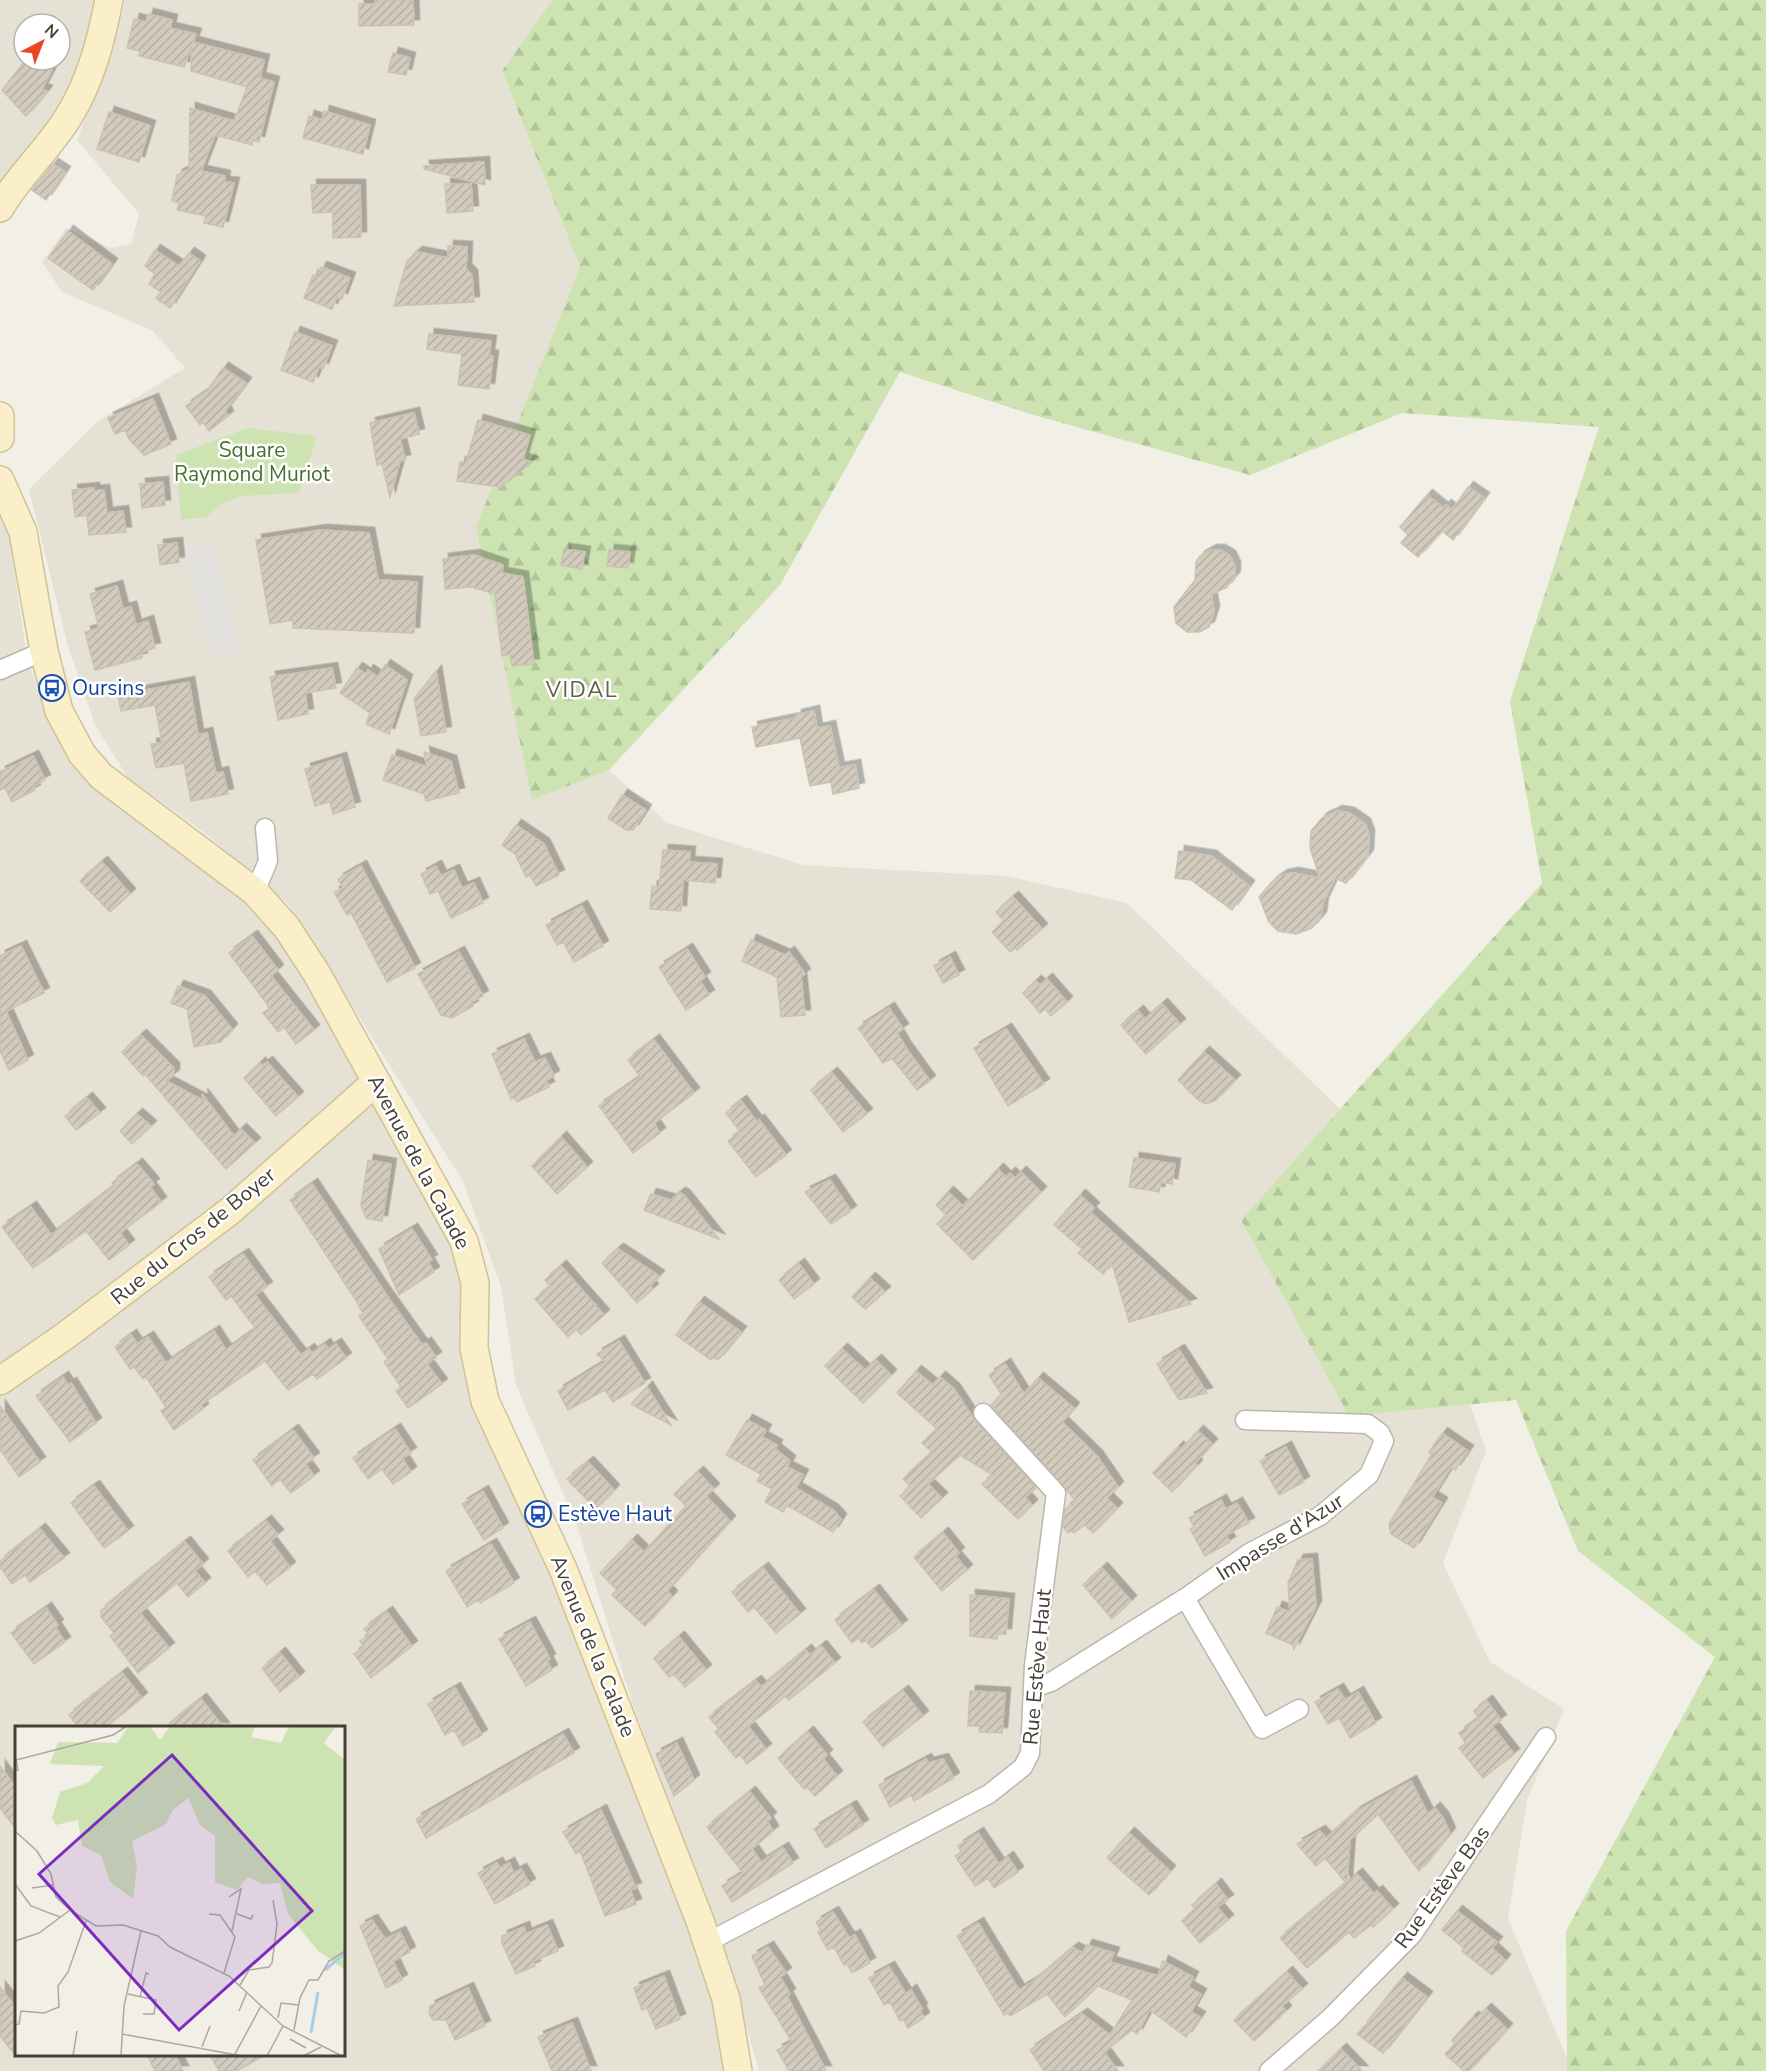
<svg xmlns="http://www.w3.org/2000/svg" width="1766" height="2071" font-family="'Nunito Sans',sans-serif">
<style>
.residential{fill:#e6e1d5;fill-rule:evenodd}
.forest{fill:url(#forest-firs)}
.park{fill:#cde4b2}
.parking{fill:#e3e1de}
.building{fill:url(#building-hatch);stroke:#cdc2b1;stroke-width:1.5;filter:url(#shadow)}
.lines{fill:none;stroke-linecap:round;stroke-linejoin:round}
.street-casing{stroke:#bdb6aa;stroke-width:21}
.secondary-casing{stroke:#cfc299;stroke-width:30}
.street{stroke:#fff;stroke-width:18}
.secondary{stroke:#faefc8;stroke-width:27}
.labels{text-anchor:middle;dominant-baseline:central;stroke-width:5;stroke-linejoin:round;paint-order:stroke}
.park-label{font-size:21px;fill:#47722e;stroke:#fff}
.transit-label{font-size:21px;fill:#164399;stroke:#fff;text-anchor:start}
.street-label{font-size:21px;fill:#453f36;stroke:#fff}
.neighbourhood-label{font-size:22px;letter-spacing:1.5px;fill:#675d4e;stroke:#fff}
.inset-river{fill:none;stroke:#a7ceeb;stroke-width:3}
.inset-road{fill:none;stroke:#ada9a0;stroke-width:1.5}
.view{fill:#7b2cbf;fill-opacity:0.15;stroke:#7b2cbf;stroke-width:3}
.inset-edge{fill:none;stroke:#453f36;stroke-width:3}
</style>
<defs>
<pattern id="forest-firs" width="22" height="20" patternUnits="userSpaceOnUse" patternTransform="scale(1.5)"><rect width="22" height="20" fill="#cde4b2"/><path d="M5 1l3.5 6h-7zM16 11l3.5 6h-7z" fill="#b1c59a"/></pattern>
<pattern id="building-hatch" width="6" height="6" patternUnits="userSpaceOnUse" patternTransform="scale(1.5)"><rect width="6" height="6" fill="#d3cbbd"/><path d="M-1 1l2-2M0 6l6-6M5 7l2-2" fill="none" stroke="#b6afa3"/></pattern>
<filter id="shadow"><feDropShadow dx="5.5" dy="-5.5" stdDeviation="0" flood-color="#0004"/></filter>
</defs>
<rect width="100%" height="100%" fill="#f2efe7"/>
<path class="residential" d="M0,0H98L71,87L46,131L0,187ZM24,24H60V60H24Z
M125,0H552L502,71L580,267L532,799L609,770L667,823L803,865L1005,876L1127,903L1340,1109L1241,1220L1349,1416L1470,1404L1486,1451L1443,1563L1490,1662L1564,1709L1527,1801L1508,1919L1567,2058V2071H759L720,1936L633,1705L577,1526L516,1385L501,1287L463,1181L286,902L202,831L128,778L95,725L67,643L29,489L98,421L185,368L153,331L62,292L42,262L66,228L110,248L131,244L139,214L77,140L117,34Z
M0,517L9,537L27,657L43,707L70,760L207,870L276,930L305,977L452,1243L462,1286L461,1351L554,1571L692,1926L714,2006L725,2071H0ZM16,1728H344V2054H16Z"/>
<path class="forest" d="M552,0H1766V2071H1567L1566,1931L1715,1657L1578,1551L1516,1400L1349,1416L1241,1220L1542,883L1510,701L1599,427L1402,413L1250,475L1037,416L900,372L780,585L609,770L532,800L476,527L580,267L502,71Z"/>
<path class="park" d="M248,428L317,436L299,493L242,496L221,504L206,517L181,520L176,455Z"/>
<path class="parking" d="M212,545L239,651L213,657L184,550Z"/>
<path class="building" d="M375,0H413L414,25L359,26V4H375Z
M148,14L172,20L170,28L196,34L193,42L264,60L260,78L274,82L259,142L253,140L252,145L215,135L201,171L225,176L224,182L234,183L223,227L204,223L206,216L177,210L179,203L172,201L177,175L189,169L190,108L234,121L247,87L191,71V47L184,67L139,56L140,51L127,48L134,19L146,22Z
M393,53L410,58L406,75L388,72Z
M26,60L52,70L42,89L47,91L26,116L2,90Z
M324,111L370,125L363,154L303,138L309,116L322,120Z
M109,112L150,126L139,162L97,149Z
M484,162L485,185L424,169V166Z
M53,164L65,172L46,200L32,190Z
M445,184H471L473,211L447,213Z
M311,185H360L361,237L333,238V212L313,213Z
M68,231L112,264L93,290L48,258Z
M448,246L467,247L466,269L472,275L474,302L394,306L407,261L417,252L448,258Z
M155,250L179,266L189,253L200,261L170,308L156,298L161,292L149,284L155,274L145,266Z
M321,267L350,278L342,299L337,297L332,309L304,298L313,275L317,277Z
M295,332L332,346L323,369L319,367L313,382L281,370Z
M429,334L491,341L489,355L493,356L489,389L458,385L462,354L427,349Z
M223,368L246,383L225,411L228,416L209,431L203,422L200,425L186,406L207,391Z
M153,399L171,444L144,455L129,439L125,430L115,434L108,418Z
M414,413L419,434L400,439L405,460L400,461L390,497L382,464L377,465L370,423Z
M478,420L530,435L523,459L532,462L501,487L457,481L460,462L466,463Z
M163,482L165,505L142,508L140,484Z
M1468,487L1484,498L1453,540L1442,531L1418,557L1401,543L1408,535L1400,527L1427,495L1443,508L1446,505L1452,510Z
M94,488V491L104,490L107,513L123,511L126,532L89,535L87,515L75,517L72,490Z
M321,530L369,533L378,580L417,582L414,633L293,628V620L270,624L256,540Z
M177,543L179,562L160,565L158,545Z
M564,549L585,552L582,569L561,565Z
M609,550L630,552L628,568L607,566Z
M1211,550H1220L1230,556L1235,567V576L1226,588L1211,594L1214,611L1209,627L1199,632H1187L1176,623L1174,607L1195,580L1196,562L1200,556Z
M474,555L503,565L502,573L523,577L534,664L512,666L510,654L502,656L495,594L472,587L445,589L443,559Z
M117,586L123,609L131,607L136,625L148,621L155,648L141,652L142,658L95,670L85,632L99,628L90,594Z
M385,665L407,680L389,734L366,724L370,713L340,693L357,668L366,674L368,670L378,677Z
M332,668L336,688L305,693L308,714L278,720L270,677Z
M436,671L446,732L421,736L414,699Z
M189,682L198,735L207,733L216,774L223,772L228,794L191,801L184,763L156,768L151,744L162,743L155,705L121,711L118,695Z
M814,711L817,729L830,726L839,768L855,765L859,788L833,794L831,782L810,786L800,738L756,747L752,727L796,718V715Z
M424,752L451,761L459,793L426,801L424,794L383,780L392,755L427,767Z
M33,756L45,780L33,786L35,790L12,802L5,788L0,790V772Z
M341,758L355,807L333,814L330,802L315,806L305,769Z
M622,795L646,810L633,830H626L608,818Z
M1337,811L1349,813L1365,824L1369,835L1368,855L1346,883L1335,878L1323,903L1321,917L1312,928L1296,934L1278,931L1269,922L1259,897L1272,882L1282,875L1293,873L1320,878L1310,848L1311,831L1322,818Z
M516,825L544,844L559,875L536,886L530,875L526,877L515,854L502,845Z
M663,850L690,852L689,862L717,864L715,883L683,880L681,911L650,909L652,886L659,887Z
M1179,851L1211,856L1249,886L1232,910L1191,880L1175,878Z
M102,862L130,894L110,912L80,881Z
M361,866L415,968L387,982L351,913L347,915L334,892L343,888L338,879Z
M436,866L441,876L454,870L462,888L474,883L483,903L451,918L438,891L430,894L421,874Z
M1013,897L1042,929L1017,950L1015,948L1010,952L992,932L1004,921L996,912Z
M582,906L603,946L574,962L563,942L557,945L546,925Z
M252,936L278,970L271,976L314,1030L296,1044L284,1027L278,1032L263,1013L270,1008L229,953Z
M751,940L785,955L789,952L805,974L801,977L805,1015L781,1017L777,977L742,961Z
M21,946L44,993L6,1011L28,1060L9,1070L0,1051V956Z
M687,949L705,977L700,981L709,995L686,1010L659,967Z
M459,952L483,996L471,1002L473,1006L452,1018L441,1015L418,974Z
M950,957L959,975L943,983L934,966Z
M1047,979L1067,1002L1051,1016L1045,1009L1040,1013L1023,993L1036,981L1040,985Z
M178,986L205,996L232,1029L221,1042L194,1047L187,1009L171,1003Z
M1162,1004L1180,1024L1146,1054L1121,1025L1138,1011L1145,1019Z
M889,1008L903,1029L897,1033L906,1048L930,1081L917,1090L892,1058L883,1063L858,1028Z
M1006,1029L1044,1084L1008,1106L974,1048Z
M141,1035L174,1068V1075L166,1081L204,1101L202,1094L234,1136L241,1129L255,1143L226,1169L145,1074L143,1076L122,1052Z
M524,1039L535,1062L545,1058L554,1076L546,1080L549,1087L517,1102L515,1098L511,1099L492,1054Z
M654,1040L694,1093L657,1121L654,1124L660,1133L633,1153L599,1106L640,1077L628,1060Z
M1204,1052L1235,1080L1216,1100L1206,1104L1198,1100L1178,1080Z
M267,1062L298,1097L276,1116L244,1078L260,1063L262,1066Z
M832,1073L867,1114L843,1132L811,1090Z
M87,1098L100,1113L76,1130L65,1116Z
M741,1101L757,1122L759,1120L786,1155L756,1177L728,1141L740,1132L726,1113Z
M137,1114L151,1126L132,1144L120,1131Z
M561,1137L587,1167L557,1194L532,1166Z
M1134,1158L1175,1164L1172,1184L1161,1182L1159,1192L1129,1187Z
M368,1160L391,1164L382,1221L366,1218L361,1205Z
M137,1164L154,1184L150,1187L161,1202L120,1233L129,1245L109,1260L86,1231L33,1268L2,1227L31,1207L51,1235L114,1186L112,1183Z
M998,1169L1006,1177L1010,1173L1015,1178L1021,1172L1041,1192L973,1260L937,1224L946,1215L936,1205L948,1192L963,1206Z
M830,1180L851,1211L831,1224L805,1192Z
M312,1184L387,1296L422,1345L426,1343L436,1357L427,1364L442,1384L408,1408L396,1391L401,1387L384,1362L388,1359L359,1316L363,1314L357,1302L290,1200Z
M680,1193L684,1195L719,1239L644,1210L651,1194L671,1200Z
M1080,1195L1094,1208L1090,1212L1191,1304L1129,1322L1112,1263L1103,1274L1078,1253L1082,1249L1054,1225Z
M412,1229L432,1260L428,1262L434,1272L399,1295L379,1249Z
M618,1249L659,1276L650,1286L653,1289L637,1303L602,1263Z
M243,1254L267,1287L255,1295L301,1355L309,1349L312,1353L325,1344L328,1349L336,1344L346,1358L317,1379L313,1374L288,1390L265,1361L201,1405L203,1409L174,1430L161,1411L166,1407L146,1377L143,1379L134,1367L130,1369L115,1347L131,1335L137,1344L148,1337L166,1363L214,1331L226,1350L256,1329L231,1296L226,1300L209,1277Z
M799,1264L814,1284L794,1299L779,1280Z
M561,1266L604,1315L581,1335L576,1329L568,1337L535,1299L550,1286L545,1280Z
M870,1278L885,1292L865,1309L852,1297Z
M699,1302L741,1332L718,1360L713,1357L711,1360L676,1335Z
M619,1341L645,1383L613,1402L605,1390L568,1410L558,1391L605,1362L597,1354Z
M842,1349L865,1370L876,1360L891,1375L863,1403L825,1366Z
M1179,1350L1207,1393L1179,1400L1157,1364Z
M1005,1364L1024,1394L1038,1378L1074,1408L1062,1422L1097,1456L1118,1487L1107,1498L1117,1508L1093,1533L1085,1525L1074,1533L1072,1530L1068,1533L1063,1527L1065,1509L1076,1501L991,1405L1001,1394L989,1375Z
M916,1371L933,1385L940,1377L954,1389L975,1421L1036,1488L1025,1497L1032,1505L1018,1519L982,1484L993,1475L960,1455L928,1484L942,1498L921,1518L900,1496L910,1486L903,1479L932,1452L922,1443L937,1429L897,1393Z
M63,1377L68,1385L71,1383L96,1423L70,1442L36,1396Z
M647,1387L671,1425L631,1404Z
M0,1406L40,1462L19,1477L0,1449Z
M747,1420L766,1430L762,1437L777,1445L775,1449L790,1461L787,1467L803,1475L796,1488L833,1510L841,1519L833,1532L787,1505L783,1512L765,1502L772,1489L757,1481L761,1474L726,1455Z
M395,1429L411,1453L402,1458L411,1472L393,1484L382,1469L368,1479L353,1458Z
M293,1430L314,1458L305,1464L314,1476L291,1493L280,1479L272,1486L253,1460Z
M1198,1431L1212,1444L1195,1463L1197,1465L1172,1492L1153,1473L1178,1447L1181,1449Z
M1442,1433L1468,1451L1455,1470L1451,1467L1432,1497L1442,1503L1414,1548L1391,1534L1389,1524L1432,1454L1429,1452Z
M1286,1447L1304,1482L1279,1495L1260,1461Z
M588,1462L614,1490L596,1509L567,1479Z
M698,1472L714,1489L706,1496L730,1521L667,1591L672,1596L645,1626L612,1595L617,1590L600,1573L632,1540L644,1552L686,1506L674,1494Z
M94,1486L128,1531L104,1548L71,1503Z
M483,1491L503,1528L484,1540L462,1504Z
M1221,1500L1226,1509L1237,1503L1249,1523L1226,1535L1230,1542L1205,1556L1190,1529L1194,1527L1189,1518Z
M266,1521L278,1535L270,1541L290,1567L267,1585L255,1571L248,1577L228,1551Z
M40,1529L64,1558L30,1582L25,1575L12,1584L0,1567V1561Z
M943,1533L959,1553L955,1556L967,1570L942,1591L914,1557Z
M185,1542L203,1564L195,1571L205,1583L188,1597L177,1583L140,1613L169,1648L138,1673L110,1636L114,1633L101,1617V1610Z
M491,1544L514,1583L480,1603L478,1600L467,1607L446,1571Z
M1312,1559L1316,1606L1294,1649L1293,1645L1266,1633L1277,1607L1290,1612L1288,1583L1298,1560Z
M763,1568L800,1614L776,1633L754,1607L748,1612L732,1592Z
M1102,1568L1131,1601L1112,1619L1083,1585Z
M874,1590L902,1625L872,1648L865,1640L862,1643L858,1638L852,1643L835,1620Z
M970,1595L1009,1599L1006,1634H998L997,1639L970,1636Z
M46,1608L58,1625L55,1627L65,1642L34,1664L11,1633Z
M387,1612L412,1646L371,1678L354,1654L364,1647L360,1641L369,1635L364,1629Z
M530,1622L550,1659L547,1661L552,1670L526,1686L499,1639Z
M679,1637L706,1670L685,1687L674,1674L669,1677L654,1658Z
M821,1646L835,1663L789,1700L786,1696L748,1726L766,1749L747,1764L740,1755L736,1758L715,1732L719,1729L709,1717L756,1681L761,1687L806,1650L810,1655Z
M280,1653L299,1677L280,1692L262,1668Z
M122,1673L142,1698L105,1728H79L69,1715Z
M455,1688L482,1735L463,1746L454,1730L445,1735L428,1704Z
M1338,1689L1345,1700L1358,1692L1376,1723L1350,1738L1339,1718L1328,1724L1315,1702Z
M903,1691L923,1716L883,1747L863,1722Z
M970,1691L1005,1693L1002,1733L979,1732L980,1726H968Z
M201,1699L224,1728H165Z
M1487,1701L1501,1720L1492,1726L1514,1754L1483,1778L1459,1748L1466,1743L1459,1733L1479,1718L1474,1711Z
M808,1732L827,1755L823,1759L837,1776L815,1796L807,1787L804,1789L778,1758Z
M563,1734L574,1753L426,1838L416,1819Z
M677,1743L694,1780L674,1796L656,1754Z
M926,1759L928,1763L943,1759L954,1778L914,1801L911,1795L890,1807L879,1785Z
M0,1766L16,1788V1829L0,1808Z
M1411,1781L1428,1814L1435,1808L1443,1818L1450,1833L1419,1871L1378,1814L1350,1840L1347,1882L1357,1874L1374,1894L1377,1891L1393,1909L1373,1927L1371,1925L1354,1938L1349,1932L1307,1968L1280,1938L1346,1883L1325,1858L1316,1866L1297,1844L1320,1831L1326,1838L1357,1811Z
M750,1792L771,1818L767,1821L773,1831L752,1849L761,1862L783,1848L793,1863L732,1902L722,1886L743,1873L707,1827Z
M851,1806L863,1825L826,1848L814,1829Z
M601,1810L636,1888L630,1890L636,1904L605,1916L580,1851L576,1854L563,1832Z
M978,1833L999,1864L1008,1857L1018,1872L994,1888L988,1878L975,1886L955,1856L961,1852L958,1846Z
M1129,1833L1170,1871L1149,1895L1107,1858Z
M497,1863L500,1868L509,1863L514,1873L521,1869L530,1884L495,1904L478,1873Z
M1216,1884L1228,1900L1217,1907L1228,1920L1200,1943L1182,1921L1195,1909L1192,1905Z
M1457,1911L1497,1942L1492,1948L1505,1960L1492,1975L1462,1951L1464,1948L1442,1930Z
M833,1912L849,1938L855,1935L870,1963L852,1973L847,1964L844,1965L834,1947L828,1950L818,1932L821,1931L816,1922Z
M372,1920L385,1939L400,1932L410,1952L393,1961L402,1980L386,1988L360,1926Z
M978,1923L1019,1990L1034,1981L1073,1948L1083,1953L1087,1945L1114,1953L1110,1962L1141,1971L1158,1976L1163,1961L1193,1977L1188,1987L1201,1994L1191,2012L1200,2017L1186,2037L1150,2010L1137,2034L1132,2030L1104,2052L1118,2071H1044L1030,2050L1082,2014L1110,2035L1132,2000L1098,1986L1065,2017L1047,1994L1010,2016L1008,2013L1004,2015L957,1936Z
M547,1925L558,1951L533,1961L535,1966L516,1974L502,1943V1936L524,1927L526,1934Z
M768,1947L786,1973L780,1977L790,1994L787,1996L826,2071H789L777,2050L792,2042L759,1988L765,1985L752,1956Z
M889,1967L906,1994L911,1990L922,2009L920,2010L924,2018L908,2028L903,2019L900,2021L890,2002L884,2005L869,1978Z
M1287,1972L1302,1989L1282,2006L1286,2011L1254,2041L1234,2020Z
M664,1976L680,2019L656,2029L647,2008L642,2010L634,1988Z
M1402,1978L1427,1997L1383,2053L1357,2034L1369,2023L1367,2022Z
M0,1987L16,2008V2056L0,2036Z
M468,1988L485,2026L455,2040L446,2020H433L429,2013L430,2006Z
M1486,2009L1507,2029L1469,2071H1464L1445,2054L1455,2044L1452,2040L1473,2017L1476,2019Z
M572,2023L591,2071H552L538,2037Z
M1341,2049L1362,2071H1318Z
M147,2055H175L183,2071H155Z
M210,2055H265L237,2071H219Z"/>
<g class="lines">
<defs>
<path id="street" d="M0,670L44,651
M255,892L268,861L265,828
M1185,1598L1262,1729L1299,1709
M1033,1688L1051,1682L1185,1598L1249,1553L1320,1516L1369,1475L1384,1441L1380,1433L1368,1424L1245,1420
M708,1942L989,1794L1023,1767L1030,1753L1034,1665L1056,1493L983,1413
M1269,2071L1330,2018L1412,1935L1546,1737"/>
<path id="secondary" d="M0,208C19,175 49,149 69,116C91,80 101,41 109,0
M0,416V438
M0,480L23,532L44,651L59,711L82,754L101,776L255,892L287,928L317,974L464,1241L475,1283L474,1348L485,1401L563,1569L700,1921L726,1999L738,2071
M0,1381L65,1336L230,1211L369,1088L378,1084"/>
</defs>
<use href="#street" class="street-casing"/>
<use href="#secondary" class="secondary-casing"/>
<use href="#street" class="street"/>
<use href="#secondary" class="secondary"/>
</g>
<defs>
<symbol id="bus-ring" viewBox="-11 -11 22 22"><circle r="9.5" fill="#fff" stroke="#1a4fb4" stroke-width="1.5"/><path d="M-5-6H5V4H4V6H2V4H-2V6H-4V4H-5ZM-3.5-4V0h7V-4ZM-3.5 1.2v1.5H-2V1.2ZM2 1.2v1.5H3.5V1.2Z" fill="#1a4fb4"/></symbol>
</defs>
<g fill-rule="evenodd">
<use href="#bus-ring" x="37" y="673" width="30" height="30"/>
<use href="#bus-ring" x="523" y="1499" width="30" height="30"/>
</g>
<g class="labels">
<g class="park-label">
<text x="252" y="450">Square<tspan x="252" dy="24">Raymond Muriot</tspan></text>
</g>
<g class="transit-label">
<text x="72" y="688">Oursins</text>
<text x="558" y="1514">Estève Haut</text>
</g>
<g class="street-label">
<text transform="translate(419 1162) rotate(62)">Avenue de la Calade</text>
<text transform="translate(193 1236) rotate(-39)">Rue du Cros de Boyer</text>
<text transform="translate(1280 1537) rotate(-32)">Impasse d'Azur</text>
<text transform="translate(593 1646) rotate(68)">Avenue de la Calade</text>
<text transform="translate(1037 1667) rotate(-85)">Rue Estève Haut</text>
<text transform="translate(1442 1887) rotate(-54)">Rue Estève Bas</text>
</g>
<g class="neighbourhood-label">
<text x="582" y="690">VIDAL</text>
</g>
</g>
<g transform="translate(15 1726)">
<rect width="330" height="330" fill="#f2efe7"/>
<path d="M114,0H135L145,14L155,0H240L236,11L266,17L274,0H321L309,17L330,34V244L302,224L273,188L265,157L248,158L233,151L222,164L200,156V110L185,99L173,72L158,84L150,99L117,115L122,140L118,173L95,156L86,129L67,120L63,94L41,99L37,92L45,66L72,57L89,40L35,38L43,16L102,17Z" fill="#cde4b2"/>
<path class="inset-river" d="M310,244L330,227M296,307L303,266"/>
<path class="inset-road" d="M0,44H3L1,34L98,9L112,0M0,105L22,125L36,148L41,171L55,184L81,200L108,199L143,210L155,221L214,250L268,300L327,330M0,158L16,180L45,191M17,162L38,159M214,171L226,163L217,205M194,188L205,189L220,211L209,247M222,188L236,193L238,189M0,215L24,207L55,184M225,259L234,244L254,241L257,237L262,198L258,174M113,268L141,274L139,288H128M125,271L131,247L134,248M224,285L232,266M263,292L266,277L284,279M0,299L4,298L6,285L29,287L44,281L43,260L53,246L71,195M279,304L285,272L294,254H303L314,235L330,225M107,308L227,330M275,313L291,322M187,321L195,300M220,328L246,280M58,330L62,305M106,330L109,280L126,205M252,330L268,300M288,330L306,321"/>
<path class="view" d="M157,29L297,185L164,304L24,148Z"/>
<rect width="330" height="330" class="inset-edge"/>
</g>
<g transform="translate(42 42) rotate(42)"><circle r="28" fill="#ffffff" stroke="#b5b2af" stroke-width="1.5"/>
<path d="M0-4.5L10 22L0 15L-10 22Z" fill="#ea4626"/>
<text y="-9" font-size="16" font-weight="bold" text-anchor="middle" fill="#453f36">N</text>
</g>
</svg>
